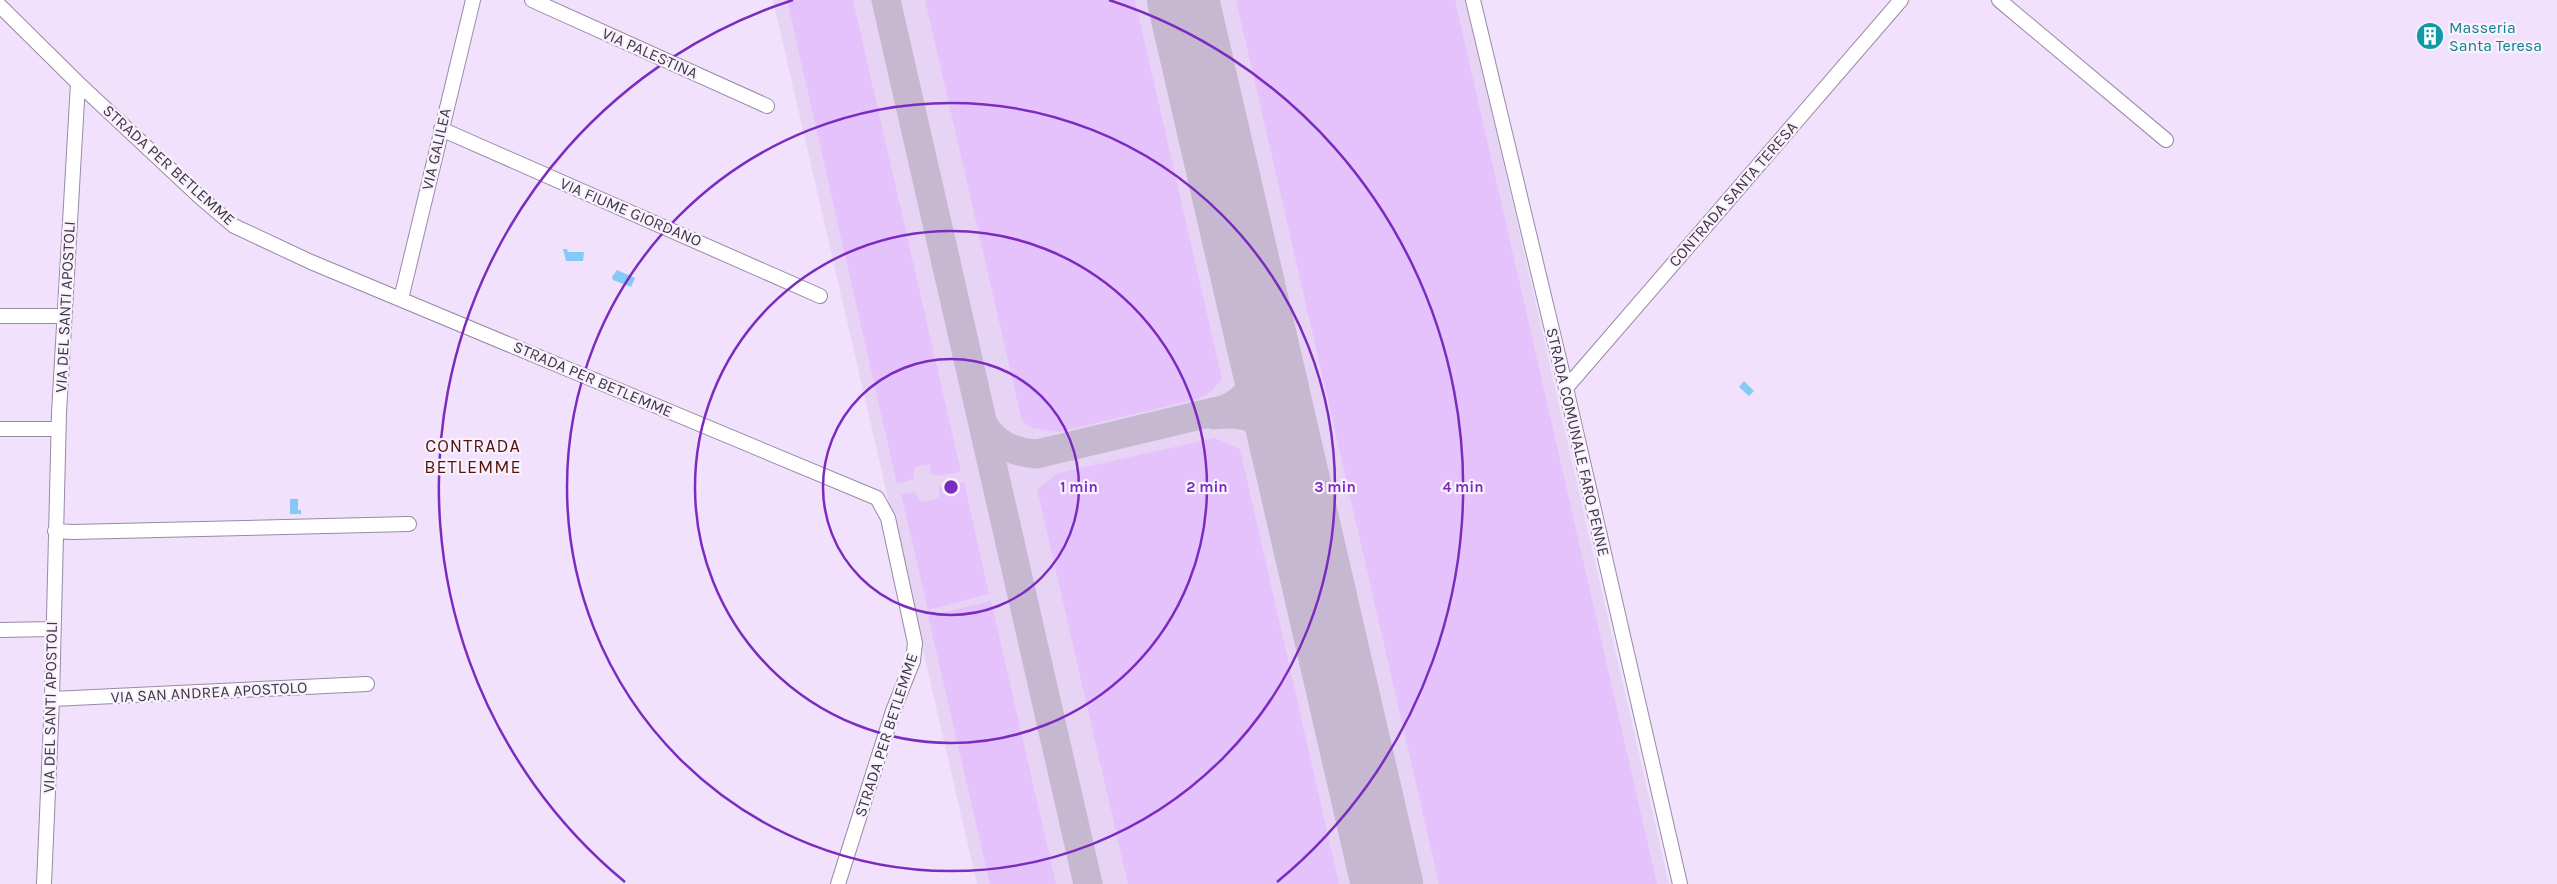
<svg xmlns="http://www.w3.org/2000/svg" width="2557" height="884" font-family="Karla,sans-serif">
<style>
.built{fill:#e7d3f4}
.green{fill:#e6c2fd}
.water{fill:#85c9f5}
.lines{fill:none;stroke-linecap:round;stroke-linejoin:round}
.taxiway{stroke:#c6b8d0;stroke-width:29}
.runway{stroke:#c6b8d0;stroke-width:72}
.minor-casing{stroke:#998aa3;stroke-width:16}
.minor{stroke:#fff;stroke-width:14}
.ring{fill:none;stroke:#7b2cbf;stroke-width:2.5}
.labels{text-anchor:middle;dominant-baseline:central;stroke-width:4.5;stroke-linejoin:round;paint-order:stroke}
.culture-label{font-size:16px;fill:#0d838f;stroke:#f9f2fe;text-anchor:start}
.street-label{font-size:16px;fill:#3e3843;stroke:#f9f2fe}
.neighbourhood-label{font-size:18px;letter-spacing:1px;fill:#55120b;stroke:#f9f2fe}
.centre{fill:#7b2cbf;stroke:#f9f2fe;stroke-width:2.5}
.ring-label{font-size:15px;text-anchor:middle;font-weight:bold;fill:#7b2cbf;stroke:#f9f2fe;stroke-width:4.5;stroke-linejoin:round;paint-order:stroke}
</style>
<rect width="100%" height="100%" fill="#f1e1fd"/>
<path class="built" d="M773,0H1466L1669,884H977Z"/>
<path class="green" d="M787,0H853L961,472L936,476L931,473L930,464L914,467V479L897,484Z
M925,0H1135L1222,379L1212,391L1198,399L1058,432L1032,428L1022,421Z
M1236,0H1455L1657,884H1439Z
M1215,438L1240,449L1339,884H1128L1037,489L1058,473Z
M964,482L989,594L928,610L901,494L915,492L921,502L939,498V487Z
M991,601L1056,884H990L928,616Z"/>
<path class="water" d="M563,249H567L568,252H584L583,261H566Z
M617,270L635,278L631,287L613,280L612,277Z
M1744,381L1754,391L1749,396L1739,387Z
M290,499H298V510H301V514H290Z"/>
<g class="lines">
<path class="taxiway" d="M886,0L1088,884
M1214,415C1265,408 1273,433 1292,473
M983,424C995,445 1013,452 1037,454L1226,409C1262,392 1261,364 1259,329"/>
<path class="runway" d="M1183,0L1387,884"/>
<defs>
<path id="minor" d="M532,0L767,106
M1473,0L1566,388L1680,884
M1999,0L2166,140
M0,6L78,83L201,198L234,226L311,262L877,498L888,518L915,643L913,661L893,711L838,884
M441,129L820,296
M401,299L473,0
M0,316H64
M1566,388L1901,0
M0,429H58
M55,531L72,532L409,524
M0,630L52,629
M52,699L367,684
M44,884L52,699L59,413L78,83"/>
</defs>
<use href="#minor" class="minor-casing"/>
<use href="#minor" class="minor"/>
</g>
<g class="ring">
<circle cx="951" cy="487" r="128"/>
<circle cx="951" cy="487" r="256"/>
<circle cx="951" cy="487" r="384"/>
<path d="M625 882A512 512 0 0 1 793 0M1109 0A512 512 0 0 1 1277 882"/>
</g>
<defs>
<symbol id="building-disc" viewBox="-11 -11 22 22"><circle r="9.5" fill="#0f9aa8" stroke="#f9f2fe"/><path d="M-4-6H4V6H1V3H-1V6H-4ZM-2.5-4.3h1.7v1.8h-1.7ZM.8-4.3h1.7v1.8H.8ZM-2.5-1h1.7V.8h-1.7ZM.8-1h1.7V.8H.8Z" fill="#fff"/></symbol>
</defs>
<g fill-rule="evenodd">
<use href="#building-disc" x="2414" y="20" width="32" height="32"/>
</g>
<g class="labels">
<g class="culture-label">
<text x="2449" y="27">Masseria<tspan x="2449" dy="18">Santa Teresa</tspan></text>
</g>
<g class="street-label">
<text transform="translate(650 53) rotate(24)">VIA PALESTINA</text>
<text transform="translate(436 149) rotate(-77)">VIA GALILEA</text>
<text transform="translate(169 165) rotate(42)">STRADA PER BETLEMME</text>
<text transform="translate(1733 194) rotate(-49)">CONTRADA SANTA TERESA</text>
<text transform="translate(631 212) rotate(23)">VIA FIUME GIORDANO</text>
<text transform="translate(65 307) rotate(-87)">VIA DEL SANTI APOSTOLI</text>
<text transform="translate(593 379) rotate(23)">STRADA PER BETLEMME</text>
<text transform="translate(1578 442) rotate(77)">STRADA COMUNALE FARO PENNE</text>
<text transform="translate(209 692) rotate(-3)">VIA SAN ANDREA APOSTOLO</text>
<text transform="translate(50 707) rotate(-89)">VIA DEL SANTI APOSTOLI</text>
<text transform="translate(886 735) rotate(-72)">STRADA PER BETLEMME</text>
</g>
<g class="neighbourhood-label">
<text x="473" y="446">CONTRADA<tspan x="473" dy="21">BETLEMME</tspan></text>
</g>
</g>
<circle cx="951" cy="487" r="8" class="centre"/>
<g class="ring-label">
<text x="1079" y="492">1 min</text>
<text x="1207" y="492">2 min</text>
<text x="1335" y="492">3 min</text>
<text x="1463" y="492">4 min</text>
</g>
</svg>
